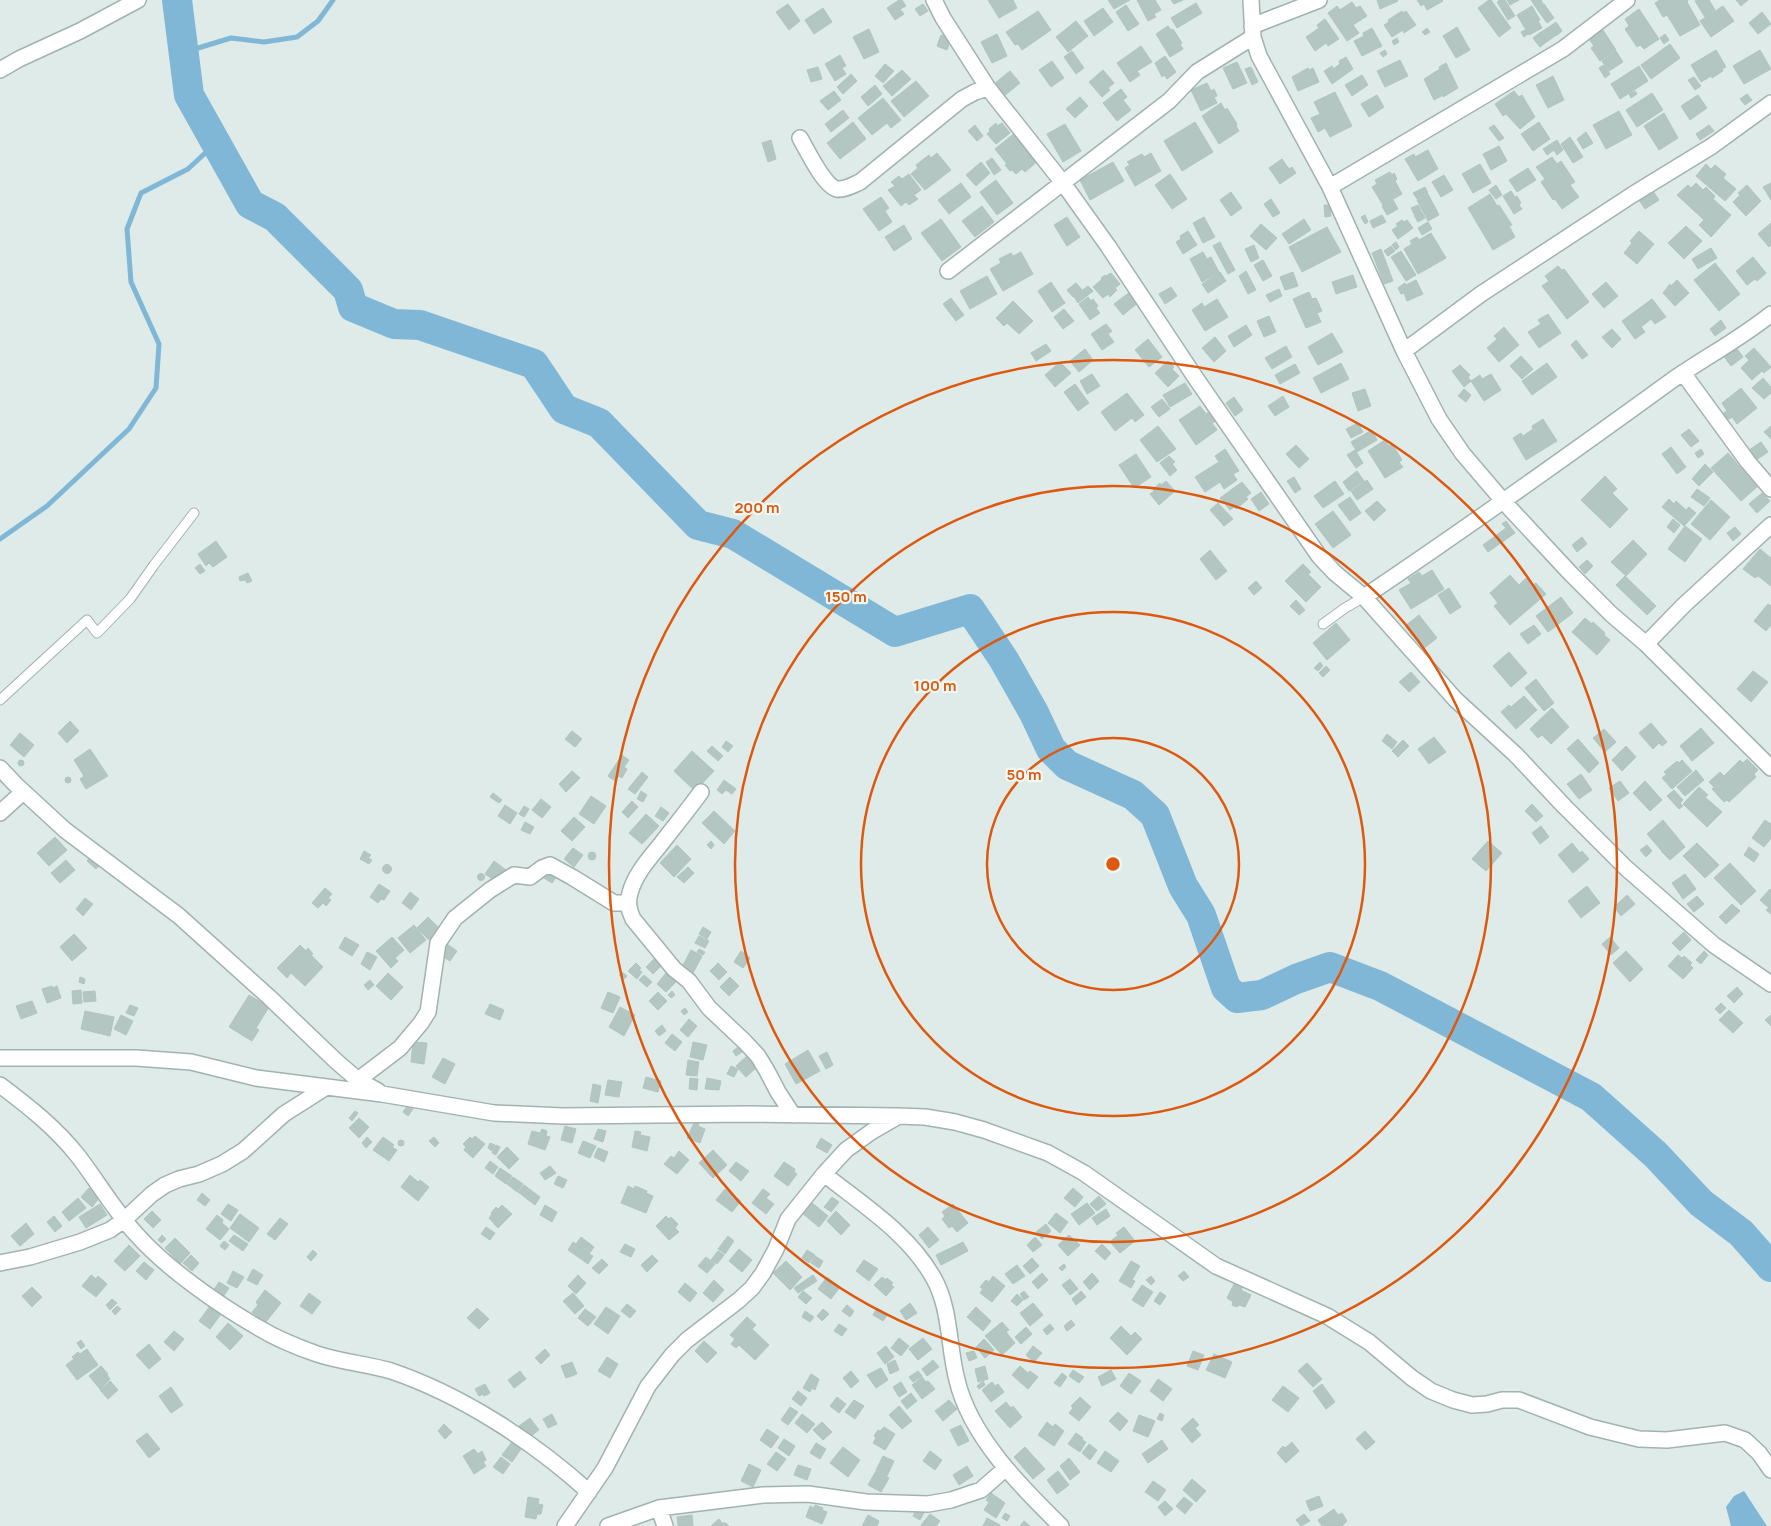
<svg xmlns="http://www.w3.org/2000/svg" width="1771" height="1526" font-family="Manrope,sans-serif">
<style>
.water{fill:#80b7d7}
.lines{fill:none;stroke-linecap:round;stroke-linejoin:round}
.stream{stroke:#80b7d7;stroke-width:5}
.river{stroke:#80b7d7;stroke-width:30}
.building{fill:#b3c6c2;stroke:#b0c5c1}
.service-casing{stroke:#a1b3b1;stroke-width:11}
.minor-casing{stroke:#a1b3b1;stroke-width:18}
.service{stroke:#fff;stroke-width:9}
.minor{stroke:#fff;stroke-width:15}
.ring{fill:none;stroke:#de580e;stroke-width:2.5}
.centre{fill:#de580e;stroke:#eff8f5;stroke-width:2.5}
.ring-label{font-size:15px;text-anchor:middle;font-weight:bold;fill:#de580e;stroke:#eff8f5;stroke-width:4.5;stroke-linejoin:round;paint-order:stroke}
</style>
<rect width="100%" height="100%" fill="#deebe8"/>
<path class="water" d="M1744,1491L1767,1526H1731L1726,1507L1734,1496Z"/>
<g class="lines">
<path class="stream" d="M185,52L231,38L264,42L297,37L318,21L333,0
M0,539L47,506L129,429L156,388L159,344L131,282L127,229L141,193L188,169L216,143"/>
<path class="river" d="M177,0L189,95L250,204L275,217L348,290L353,307L394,324L420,325L534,364L564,409L599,423L698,525L733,534L895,632L970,609L1004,660L1034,713L1051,749L1067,765L1133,795L1155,815L1183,886L1201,915L1226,988L1237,998L1262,995L1296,979L1330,967L1380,986L1591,1097L1656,1155L1701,1203L1741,1233L1771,1267"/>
</g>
<path class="building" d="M899,0H902L906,6L900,9L904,14L895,20L887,8Z
M988,0H1013L1017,8L999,18Z
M1108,0H1130L1114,9Z
M1137,0H1155L1161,10L1154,14L1156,17L1148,21Z
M1171,0H1183L1174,4Z
M1377,0H1397L1398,1L1380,9Z
M1417,0H1442L1443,1L1427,10L1424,4L1421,6Z
M1489,0H1491L1511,28L1499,37L1478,8Z
M1500,0H1505L1515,16L1508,20L1497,2Z
M1507,0H1519L1510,5Z
M1531,0H1541L1543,4L1537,9Z
M1660,0H1688L1687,2L1700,25L1680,36L1667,15L1663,17L1655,3Z
M1697,0H1709L1715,10L1705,17L1695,1Z
M1736,0H1748L1741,6Z
M1352,2L1356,8L1360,6L1367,16L1353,25L1359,33L1347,41L1328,13L1337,6L1340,10Z
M1196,3L1202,13L1177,28L1171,18Z
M788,4L800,21L789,30L776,12Z
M923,4L928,11L920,16L915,9Z
M1544,4L1554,18L1547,23L1537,9Z
M1126,5L1139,24L1128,31L1116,12Z
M1532,6L1540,20L1538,21L1542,28L1529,35L1517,15Z
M1723,6L1734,21L1711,37L1700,21Z
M823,8L832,22L814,34L805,20Z
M1103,8L1113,22L1094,36L1084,21Z
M1639,9L1659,39L1644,49L1640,45L1637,47L1625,29L1629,26L1625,19Z
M1038,11L1051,30L1022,50L1018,44L1015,45L1006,32Z
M1402,11L1403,13L1406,11L1416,25L1404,33L1403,30L1392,37L1384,25L1389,22L1388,20Z
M1762,12L1771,24L1758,34L1749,23Z
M1325,19L1339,39L1328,46L1326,43L1315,51L1306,37L1319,28L1317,25Z
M1076,21L1088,36L1068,52L1056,37Z
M1556,22L1562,31L1556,36L1549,27Z
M1168,26L1171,30L1173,29L1182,43L1180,44L1183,49L1170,57L1156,34Z
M1457,27L1470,50L1456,58L1443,36Z
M1549,27L1555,36L1545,43L1538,34Z
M1372,28L1382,46L1362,56L1354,41L1364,36L1363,33Z
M1427,28L1430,32L1425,35L1422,32Z
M869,29L879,52L864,59L853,37Z
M1525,30L1528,34L1524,37L1521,32Z
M1603,30L1616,50L1600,61L1591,48L1594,46L1589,39Z
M997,34L1007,56L992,63L981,42Z
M1538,34L1545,43L1540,47L1533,38Z
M1665,34L1669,40L1664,44L1660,38Z
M941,35L951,38L947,50L937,46Z
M1397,38L1399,42L1394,45L1392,41Z
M1670,44L1680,58L1651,79L1641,65Z
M1141,46L1152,62L1137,71L1140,75L1130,82L1117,63Z
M1385,50L1387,54L1383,57L1380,53Z
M1716,50L1726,67L1722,69L1723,71L1712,78L1711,76L1701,82L1691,65Z
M1760,50L1771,69L1744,84L1733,66Z
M1072,51L1084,68L1076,74L1064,57Z
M1616,51L1623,62L1609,71L1602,61Z
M840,55L846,66L842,68L846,74L835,81L825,64Z
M1165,56L1176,72L1167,79L1164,75L1162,77L1155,63Z
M1346,57L1353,69L1332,84L1324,71L1332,66L1333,69L1340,64L1339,61Z
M1400,60L1408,76L1385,87L1377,71Z
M1052,61L1064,78L1051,87L1039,70Z
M1237,62L1247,83L1233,89L1223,68Z
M1446,63L1458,88L1443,97V95L1434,100L1424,79L1440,69L1439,67Z
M885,64L894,71L883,83L875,76Z
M1604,65L1610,74L1605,78L1599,68Z
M1639,66L1648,81L1620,99L1611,84Z
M818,67L822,79L811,82L807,70Z
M1251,67L1258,82L1252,85L1245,69Z
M1308,68L1309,70L1313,68L1319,82L1298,91L1292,77Z
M902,70L911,79L892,96L883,86Z
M1103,70L1114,83L1108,88L1110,90L1102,97L1089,82Z
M1010,71L1020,83L1003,97L994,84Z
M851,74L857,81L843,94L837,87Z
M1362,75L1368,85L1352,96L1345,85Z
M1553,76L1564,100L1548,108L1536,85Z
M1694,77L1701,86L1695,90L1688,80Z
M916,81L929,96L904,117L891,101Z
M1207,83L1211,91L1214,89L1217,96L1214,97L1217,103L1201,111L1191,90Z
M875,85L882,94L868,106L861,97Z
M1121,89L1127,97L1123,100L1131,110L1117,121L1103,103Z
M834,91L841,100L828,110L820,101Z
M1514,91L1519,97L1522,95L1535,117L1520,129L1506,114L1503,116L1495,104Z
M1635,91L1637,94L1631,98L1629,94Z
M1335,92L1352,126L1330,137L1325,128L1318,132L1311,118L1320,114L1314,102Z
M1652,93L1663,110L1637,127L1626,110Z
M1747,94L1752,100L1745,105L1740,99Z
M1377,95L1384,107L1369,117L1361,104Z
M1698,95L1707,108L1690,120L1681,106Z
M1080,97L1088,106L1075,118L1066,109Z
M883,98L901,120L891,128L887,123L872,135L858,118Z
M1221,103L1225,110L1227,108L1237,124L1236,126L1239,131L1219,144L1202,116Z
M843,110L849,118L831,132L825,124Z
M1619,111L1632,135L1606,149L1593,125Z
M1664,113L1678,138L1659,150L1644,126Z
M853,122L866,139L840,159L827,143Z
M1195,122L1213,152L1182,171L1164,141Z
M1539,122L1550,139L1533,151L1521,134Z
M996,123L997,126L1002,123L1010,133L996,144L987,134L990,131L989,129Z
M1065,124L1081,151L1063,162L1047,134Z
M975,125L983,136L977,141L968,131Z
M1494,125L1504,138L1499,141L1489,128Z
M1709,125L1714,131L1700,140L1696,134Z
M1016,132L1039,160L1025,172L1022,169L1016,174L1012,170L1010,171L1005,165L1007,164L995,149Z
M1586,132L1593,143L1583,149L1577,139Z
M1570,137L1583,157L1573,163L1561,144Z
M771,140L776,159L768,162L762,143Z
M1557,140L1563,150L1557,155L1554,150L1547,155L1543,149Z
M1499,146L1507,161L1491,170L1483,154Z
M1428,150L1438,169L1418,181L1405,159L1414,154L1415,157Z
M937,153L951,170L925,190L911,174L918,168L916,165L929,155L931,158Z
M1151,153L1161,171L1135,186L1125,168L1130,165L1127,162L1142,154L1144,157Z
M1552,157L1557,164L1561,161L1575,182L1570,185L1579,197L1562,209L1555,199L1553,200L1541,182L1545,179L1536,167Z
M992,158L1001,170L994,175L986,162Z
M1282,159L1289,169L1292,167L1296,173L1280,184L1269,168Z
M981,162L990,173L976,186L966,175Z
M1113,162L1124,181L1090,200L1080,180Z
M1480,164L1491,183L1473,193L1462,174Z
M1706,164L1711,169L1715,165L1726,174L1723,178L1736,189L1725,201L1696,176Z
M1528,168L1536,180L1517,192L1509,180Z
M1390,172L1392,175L1394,173L1397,179L1395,181L1402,194L1383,205L1372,187L1377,184L1375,180Z
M909,174L921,190L914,195L918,199L909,205L906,202L901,206L888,190L895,186L891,182L899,176L902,179Z
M1170,174L1187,199L1172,209L1155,185Z
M1444,175L1453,190L1441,197L1432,182Z
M996,180L1013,203L997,215L980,192Z
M961,183L971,197L949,214L938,200Z
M1696,183L1703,190L1706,187L1715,196L1713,199L1731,215L1711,237L1699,225L1704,220L1677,195L1688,185L1691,188Z
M1771,183V200L1763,187Z
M1496,185L1502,195L1496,199L1489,190Z
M1747,185L1761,201L1746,216L1733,202L1740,195L1738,193Z
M1425,187L1428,193L1417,199L1413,193Z
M1511,191L1515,197L1517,196L1521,203L1519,205L1522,209L1514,214L1503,196Z
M1653,191L1659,200L1645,209L1639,200Z
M1231,192L1242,208L1231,216L1220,200Z
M1428,194L1439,215L1428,221L1417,200Z
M1490,194L1497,206L1499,205L1512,225L1509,226L1515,237L1493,250L1468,208Z
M881,197L889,208L885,211L892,222L879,231L863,209Z
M1271,199L1280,213L1273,217L1264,204Z
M1393,200L1398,209L1387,215L1382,206Z
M1324,205H1330L1331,216L1325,217Z
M1418,205L1421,210L1414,214L1411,208Z
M982,206L994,222L975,237L962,221Z
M1421,211L1425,218L1418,222L1414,215Z
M1365,215L1368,222L1365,224L1361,217Z
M1382,215L1386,222L1373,228L1370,221Z
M1067,217L1080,237L1067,246L1054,225Z
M1204,217L1215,237L1203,243L1193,223Z
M941,219L961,247L942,261L921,233Z
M1304,219L1311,230L1289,244L1282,234Z
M1402,220L1404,222L1407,220L1413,228L1398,239L1392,230L1398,226L1396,224Z
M1428,222L1432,229L1422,235L1418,228Z
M1771,223V245L1769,247L1758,234Z
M1261,224L1277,238L1266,250L1250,236Z
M904,225L912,239L894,251L885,237Z
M1686,226L1702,241L1684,259L1668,243Z
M1327,227L1341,252L1302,272L1289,247Z
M1188,231L1197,245L1183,254L1176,242L1181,239L1180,236Z
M1639,231L1654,244L1637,264L1624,253L1632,243L1630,241Z
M1431,233L1446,258L1418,274L1404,249L1412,244L1410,241L1417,237L1419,240Z
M1220,242L1235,270L1228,274L1213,246Z
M1396,242L1399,247L1396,250L1392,245Z
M1254,245L1259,258L1251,262L1245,249Z
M1391,246L1395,251L1388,256L1384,251Z
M1711,248L1717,258L1698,269L1692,259Z
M1381,249L1393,281L1384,284L1372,253Z
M1401,251L1416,275L1406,281L1391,257Z
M1021,252L1033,274L1003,291L990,269L1001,263L999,259L1011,253L1013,256Z
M1203,252L1207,259L1211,257L1219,272L1202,282L1190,259Z
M1753,257L1766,273L1757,281L1755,279L1747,285L1736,271Z
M1263,260L1272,276L1263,281L1254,265Z
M1715,263L1740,294L1719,311L1694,280Z
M1558,266L1562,270L1564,269L1589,302L1567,319L1542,286L1549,281L1545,276Z
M1246,271L1256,290L1248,294L1239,276Z
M1220,272L1226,281L1208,293L1202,284Z
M1293,272L1298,286L1285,290L1280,277Z
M1111,273L1120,284L1115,288L1117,290L1110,297L1108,294L1103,298L1093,287L1102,279L1101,278L1105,275L1106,276Z
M1353,275L1357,287L1336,294L1332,282Z
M987,276L997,294L970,309L960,291Z
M1416,280L1423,294L1407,301L1404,293L1401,294L1398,288L1405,283L1406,285Z
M1677,280L1689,293L1675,306L1663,293L1670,284L1671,286Z
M1051,282L1065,303L1052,312L1038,291Z
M1606,282L1618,296L1604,308L1592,294Z
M1076,283L1082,290L1073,297L1067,290Z
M1088,286L1093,291L1078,303L1074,297Z
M1171,287L1177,296L1165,304L1159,294Z
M1279,289L1282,296L1270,302L1266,295Z
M1130,292L1139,302L1123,315L1114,304Z
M1309,292L1312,299L1316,298L1322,311L1317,313L1321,322L1306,328L1293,299Z
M1088,297L1091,301L1093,299L1098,306L1096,308L1100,313L1090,320L1079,304Z
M951,298L964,315L956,321L943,304Z
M1217,299L1228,317L1205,331L1192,310L1202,303L1204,307Z
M1652,299L1666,317L1655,324L1651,319L1641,327L1645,332L1635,339L1622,321Z
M1013,301L1033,321L1019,334L1007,323L1004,326L996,318Z
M1064,309L1074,321L1063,329L1054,317Z
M1548,314L1561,333L1539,348L1528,332L1541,324L1538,320Z
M1269,316L1276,332L1264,337L1257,321Z
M1721,320L1726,328L1715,336L1710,329Z
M1106,324L1112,331L1108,334L1114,342L1102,350L1091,334Z
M1246,325L1252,335L1234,347L1228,336Z
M1504,327L1519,345L1499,362L1487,348L1497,339L1494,336Z
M1612,329L1621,339L1612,348L1602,337Z
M1332,333L1343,352L1318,365L1308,347Z
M1215,337L1226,351L1214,362L1202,348Z
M1148,339L1162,357L1149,367L1135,350Z
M1576,340L1588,355L1582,359L1571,345Z
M1046,344L1051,351L1036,361L1031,353Z
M1286,346L1292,357L1272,369L1265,358Z
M1735,346L1743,357L1731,366L1723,355Z
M1754,348L1771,367L1764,373L1762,371L1752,380L1741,368L1749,360L1745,356Z
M1085,349L1093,360L1079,372L1070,361Z
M1521,356L1533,369L1522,379L1510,366Z
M1168,361L1174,367L1172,369L1179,376L1168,387L1155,373Z
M1060,362L1071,373L1055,387L1045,375Z
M1341,363L1349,379L1321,393L1313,378Z
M1547,363L1557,377L1532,395L1522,381Z
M1295,364L1300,373L1280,384L1275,375Z
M1460,365L1470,375L1468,377L1471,381L1464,387L1452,371Z
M1092,374L1100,386L1087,394L1080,381Z
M1491,374L1501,390L1484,401L1471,381L1480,375L1482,379Z
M1763,378L1771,387V393L1764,399L1752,388Z
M1185,383L1192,394L1170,407L1163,395Z
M1075,384L1089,403L1078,411L1064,392Z
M1741,388L1757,408L1737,424L1732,417L1726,421L1721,415L1727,411L1722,403Z
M1365,389L1371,406L1358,411L1352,393Z
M1464,389L1471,395L1466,402L1458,396Z
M1127,393L1144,415L1135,422L1132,418L1115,431L1101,412Z
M1283,396L1289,407L1275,416L1268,406Z
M1234,397L1243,410L1235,416L1226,403Z
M1162,399L1170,409L1159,417L1151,407Z
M1200,406L1206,414L1209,411L1216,421L1212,423L1217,430L1196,445L1179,420Z
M1543,419L1557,441L1526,460L1513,438L1521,433L1523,436L1533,429L1532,426Z
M1358,423L1363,432L1351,438L1346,429Z
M1158,426L1176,449L1157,462L1140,440Z
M1771,426V439L1764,432Z
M1689,429L1699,441L1691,447L1681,435Z
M1372,430L1377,440L1357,452L1351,442Z
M1385,440L1389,446L1392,444L1402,460L1399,462L1403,467L1385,478L1368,451Z
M1761,442L1768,452L1753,462L1746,452Z
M1296,445L1309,459L1299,468L1286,454Z
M1671,447L1686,467L1677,474L1662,454Z
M1225,449L1239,471L1233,474L1237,480L1224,489L1220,482L1205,492L1195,477L1219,462L1215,456Z
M1701,449L1704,454L1698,458L1695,453Z
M1355,450L1363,463L1356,468L1347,455Z
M1728,453L1757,487L1741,501L1711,468Z
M1136,454L1151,477L1134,488L1119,465Z
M1169,456L1175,462L1172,464L1177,470L1170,476L1160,463Z
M1705,464L1713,472L1699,486L1692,479Z
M1357,471L1364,481L1349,491L1343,482Z
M1605,476L1617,489L1612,493L1628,509L1610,528L1581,500Z
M1294,477L1301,489L1295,493L1287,481Z
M1367,480L1373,489L1357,500L1351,491Z
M1166,481L1175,491L1159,505L1150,494L1154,491L1153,489L1160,483L1161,485Z
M1335,481L1344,494L1323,508L1314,496Z
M1242,482L1251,493L1246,497L1248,499L1236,509L1234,507L1230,510L1220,498Z
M1697,489L1710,498L1704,506L1691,497Z
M1261,492L1269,504L1259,511L1251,499Z
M1762,493L1770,501L1757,513L1749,504Z
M1350,497L1361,513L1350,521L1338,505Z
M1669,499L1674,504L1676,501L1686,510L1689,507L1696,513L1684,526L1662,507Z
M1711,500L1730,517L1710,540L1691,524Z
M1377,501L1386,510L1374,521L1365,511Z
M1218,503L1233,519L1224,526L1210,510Z
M1333,511L1351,535L1333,548L1315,524Z
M1673,519L1680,525L1674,533L1667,527Z
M1506,521L1515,533L1488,552L1483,545L1506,528L1502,524Z
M1685,526L1702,539L1685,562L1668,549Z
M1735,527L1741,534L1733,541L1727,533Z
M1582,537L1587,544L1577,552L1572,545Z
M1633,540L1647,554L1626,576L1611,562Z
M216,541L227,557L213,567L209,563L206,566L198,554Z
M1760,549L1771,558V586L1758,576L1755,578L1743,569Z
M1210,550L1227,571L1216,580L1200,559Z
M1587,560L1593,566L1585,574L1579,567Z
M200,564L205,571L200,574L195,568Z
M1303,564L1311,572L1308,574L1321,587L1306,602L1285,581Z
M1432,570L1444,589L1411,609L1399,590L1411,583L1408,579L1419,572L1422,576Z
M248,573L252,581L247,583L245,580L240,581L239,577Z
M1510,575L1519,585L1526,578L1533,585L1536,583L1546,594L1510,625L1494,606L1498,603L1490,593Z
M1625,576L1656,606L1647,615L1616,585Z
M1256,581L1262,588L1254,595L1248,588Z
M1449,588L1461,607L1450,614L1438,595Z
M1561,597L1573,613L1548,632L1536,616Z
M1296,600L1305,610L1299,615L1290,606Z
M1768,604L1771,606V625L1766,631L1754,621Z
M1419,615L1437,638L1423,649L1405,626Z
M1585,618L1592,624L1593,622L1605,633L1604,635L1610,640L1597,655L1572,632Z
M1336,623L1350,640L1327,660L1313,643Z
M1534,625L1541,634L1528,644L1520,634Z
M1509,652L1527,673L1511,687L1493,666Z
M1320,662L1323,666L1318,671L1314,668Z
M1326,666L1330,670L1323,677L1319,673Z
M1753,671L1768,682L1751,702L1737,689Z
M1411,672L1420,682L1409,692L1399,682Z
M1536,679L1554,703L1544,711L1525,688Z
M1524,696L1537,710L1516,729L1501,712L1509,705L1511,707Z
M1552,708L1569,727L1551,744L1542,735L1538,738L1530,729Z
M70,721L79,731L67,743L58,733Z
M1651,723L1667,742L1662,746L1659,743L1653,749L1639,733Z
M1701,728L1714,743L1692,761L1680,746Z
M1604,729L1616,742L1605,752L1593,738Z
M572,731L582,739L575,747L565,739Z
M20,733L34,745L24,757L10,745Z
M1387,734L1397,742L1392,749L1382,741Z
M1434,737L1446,752L1429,764L1418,749Z
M1578,739L1599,763L1589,773L1567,749Z
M1403,740L1409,746L1398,757L1392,751Z
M726,741L733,746L728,752L722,747Z
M712,746L723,756L718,761L707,751Z
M1626,746L1636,757L1622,771L1612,760Z
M90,749L108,776L86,789L80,779L84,776L74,760Z
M692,751L714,771L695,791L674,771Z
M622,755L629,760L624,767L627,769L622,778L619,776L615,781L608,776Z
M1747,759L1758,770L1754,774L1756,777L1729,802L1727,800L1724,802L1712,789L1714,787L1709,782L1720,772L1724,776L1740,760L1743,763Z
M18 763a3 3 0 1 1 6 0a3 3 0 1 1-6 0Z
M1682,760L1692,771L1672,789L1662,778L1667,774L1664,772L1677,761L1679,763Z
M1696,770L1704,780L1685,796L1677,787Z
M572,771L580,778L566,792L559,784Z
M642,772L648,777L635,794L628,789Z
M1581,774L1592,790L1579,799L1567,784Z
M65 780a3 3 0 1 1 6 0a3 3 0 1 1-6 0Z
M724,780L736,789L732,794L726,790L722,794L717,790Z
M1620,781L1629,793L1618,801L1609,788Z
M1645,781L1662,800L1650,811L1633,793Z
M1699,787L1708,795L1705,797L1722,812L1707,827L1683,804Z
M1674,790L1683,800L1680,803L1683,806L1679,809L1667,796Z
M641,791L647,795L643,802L637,799Z
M493,793L502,800L499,803L490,797Z
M591,796L606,806L594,824L579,814Z
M541,799L551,807L542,818L532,810Z
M632,801L638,807L628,818L622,812Z
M1532,804L1543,816L1536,822L1525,811Z
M505,805L517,813L510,824L498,816Z
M524,806L529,809L524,817L519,814Z
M661,807L669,813L663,821L655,816Z
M714,811L735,831L724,844L702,823Z
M646,814L659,826L642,844L629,833Z
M574,817L585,827L572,841L561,831Z
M1663,820L1677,837L1661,850L1647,834Z
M1765,820L1771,824V838L1764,847L1752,838Z
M525,822L534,827L530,834L521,830Z
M1541,826L1549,837L1540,844L1532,833Z
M55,837L67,850L49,866L37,853Z
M1677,837L1685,847L1670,860L1661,851Z
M711,841L714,845L711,849L707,845Z
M1488,841L1502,853L1486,871L1472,859Z
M1572,843L1580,853L1582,851L1589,859L1573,873L1558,855Z
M1697,843L1719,865L1705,878L1683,856Z
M677,845L691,859L674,877L660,863Z
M1647,845L1652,851L1646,857L1640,850Z
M1749,847L1759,854L1754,862L1744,855Z
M573,848L583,855L574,867L564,859Z
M364,851L371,855L368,858L372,860L369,864L360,859Z
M588 856a4 4 0 1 1 8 0a4 4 0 1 1-8 0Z
M92,855L101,864L96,869L87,861Z
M66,860L75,870L60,883L51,873Z
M494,861L506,870L497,882L485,874Z
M1730,863L1756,891L1741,905L1714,878Z
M382.5 869a4.5 4.5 0 1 1 9 0a4.5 4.5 0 1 1-9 0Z
M688,867L694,873L684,883L677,877Z
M547,870L557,876L552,883L542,877Z
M477.5 877a3.5 3.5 0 1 1 7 0a3.5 3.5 0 1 1-7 0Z
M1685,874L1696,889L1683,899L1672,883Z
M379,884L390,891L384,900L381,899L378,903L370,897Z
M1587,886L1600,903L1581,918L1568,901Z
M325,888L332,894L328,898L331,900L326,906L323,903L318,908L312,903Z
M1770,889L1771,890V914L1766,910L1769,908L1760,900Z
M410,892L419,899L411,910L402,903Z
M1627,895L1635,904L1621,916L1614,907Z
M1697,896L1704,904L1694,912L1687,904Z
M85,898L93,904L83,916L76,909Z
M1732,904L1740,911L1726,924L1719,917Z
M428,917L440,929L429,940L417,928Z
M414,925L426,940L410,953L398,938Z
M703,927L711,932L707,939L699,934Z
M1684,932L1691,940L1680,951L1672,943Z
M74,934L87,948L72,961L60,947Z
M699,936L709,941L705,948L695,943Z
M345,937L359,945L352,956L339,948Z
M392,937L404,950L395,958L398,961L391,968L376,951Z
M1610,937L1619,948L1611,955L1602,944Z
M447,944L457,951L450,961L440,955Z
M300,945L306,951L308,948L313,954L311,955L323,967L305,986L291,973L287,978L277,968Z
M699,949L705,952L703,955L697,952Z
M691,950L702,956L692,975L681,969Z
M741,951L750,958L743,968L734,962Z
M1626,951L1643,969L1630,982L1613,963Z
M1704,951L1708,955L1701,964L1696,960Z
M367,952L377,957L370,970L361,964Z
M1678,955L1682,958L1684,956L1692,963L1690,965L1693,968L1683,979L1668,966Z
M656,957L663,964L653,974L646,967Z
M636,963L641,968L639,970L642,972L637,979L628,971Z
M718,963L727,972L719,980L710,971Z
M622,972L627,976L624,979L619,975Z
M388,973L403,987L391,1000L376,986Z
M666,973L676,982L666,992L657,984Z
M644,975L652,982L647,987L639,980Z
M80,977L85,979L84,984L79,982Z
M730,977L739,986L729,996L720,987Z
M370,980L374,985L368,990L364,985Z
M52,986L53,988L57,986L61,998L47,1003L42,989Z
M1737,987L1743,994L1734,1003L1727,996Z
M81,990L82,1003L73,1004L72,991Z
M95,991L96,1001L84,1002L83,992Z
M672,991L675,995L671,998L668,995Z
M608,992L620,997L613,1013L601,1008Z
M658,992L667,1001L658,1010L649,1001Z
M249,995L269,1007L256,1028L259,1030L252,1041L229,1027Z
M32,1001L37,1013L21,1019L16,1006Z
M1721,1003L1726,1008L1720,1014L1715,1009Z
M490,1004L504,1010L500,1020L485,1014Z
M130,1005L138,1008L134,1016L126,1013Z
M620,1007L635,1015L624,1036L609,1027Z
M685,1008L688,1012L684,1015L681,1011Z
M1729,1010L1743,1023L1733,1033L1719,1020Z
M85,1011L114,1017L110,1036L81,1029Z
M121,1015L133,1021L126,1035L114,1029Z
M1771,1015V1026L1765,1020Z
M689,1019L697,1026L688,1037L680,1030Z
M662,1025L666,1031L659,1036L655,1031Z
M672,1034L682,1042L675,1051L665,1043Z
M413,1042L427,1043L424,1064L411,1062Z
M693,1042L707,1045L703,1060L690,1057Z
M738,1047L742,1052L736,1056L733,1051Z
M808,1050L820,1071L796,1084L785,1064Z
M827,1052L833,1065L826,1069L819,1056Z
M748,1055L758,1066L746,1077L736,1066Z
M443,1058L455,1064L445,1084L432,1077Z
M688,1060L699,1062L697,1076L686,1075Z
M731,1066L738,1069L734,1077L727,1074Z
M646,1077L661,1081L658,1092L643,1088Z
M690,1078L698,1079L697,1090L689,1089Z
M707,1078L721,1081L719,1090L705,1089Z
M608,1080L622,1082L619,1097L605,1095Z
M593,1084L601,1086L598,1103L590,1101Z
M407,1106L413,1109L408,1116L403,1112Z
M355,1111L358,1113L352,1121L349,1118Z
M359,1118L369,1127L359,1138L349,1128Z
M695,1121L699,1122L698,1126L705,1129L700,1143L687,1138Z
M565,1126L576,1129L572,1143L561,1140Z
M542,1129L547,1131L546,1136L550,1137L545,1150L528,1144L532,1131L540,1133Z
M598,1129L606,1131L603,1142L594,1139Z
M635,1131L641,1132L640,1135L650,1137L647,1151L632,1147Z
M475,1136L485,1144L473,1158L464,1150L466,1147L463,1144L470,1137L472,1139Z
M367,1137L372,1142L366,1148L362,1143Z
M383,1137L394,1145L392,1147L397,1150L389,1161L373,1150Z
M434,1137L439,1143L435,1147L429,1141Z
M821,1138L832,1145L827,1153L816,1147Z
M398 1143a3 3 0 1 1 6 0a3 3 0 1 1-6 0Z
M583,1141L596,1146L590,1158L578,1153Z
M490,1143L495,1145L492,1151L488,1148Z
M496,1145L500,1147L496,1155L492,1153Z
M507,1147L519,1159L509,1169L497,1157Z
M598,1148L608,1152L604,1162L594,1157Z
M713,1150L727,1165L713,1178L699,1163Z
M679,1151L689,1160L677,1174L664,1164L671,1156L674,1158Z
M490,1161L498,1167L493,1174L485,1168Z
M736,1162L749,1171L741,1181L729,1171Z
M784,1162L795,1169L794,1172L797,1174L788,1186L774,1176Z
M550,1166L556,1173L545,1180L540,1173Z
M500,1168L512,1176L506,1184L495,1176Z
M410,1175L418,1182L420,1180L429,1187L418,1201L401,1187Z
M558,1176L567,1180L563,1188L554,1184Z
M513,1177L523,1184L517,1192L507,1184Z
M524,1185L540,1197L535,1205L518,1192Z
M628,1186L634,1189L635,1186L647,1191L646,1193L653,1196L646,1213L621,1203Z
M89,1188L100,1197L92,1207L81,1197Z
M1073,1188L1083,1197L1075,1207L1064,1198Z
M725,1189L741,1201L732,1212L716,1200Z
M763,1189L770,1194L766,1198L774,1204L766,1214L752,1203Z
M202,1193L210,1200L205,1206L197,1200Z
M1099,1196L1106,1204L1097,1211L1090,1204Z
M832,1197L839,1202L831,1212L824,1207Z
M78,1198L86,1208L69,1221L62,1212Z
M811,1202L828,1216L819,1227L802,1213Z
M1087,1203L1095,1213L1079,1225L1071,1214Z
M100,1204L107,1215L86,1228L79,1217Z
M228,1204L238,1210L231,1221L221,1214Z
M953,1204L968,1223L957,1232L952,1226L949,1228L942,1219L945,1216L942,1212Z
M502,1205L512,1214L498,1228L489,1218L492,1214L491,1213L496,1207L498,1209Z
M545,1205L557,1212L552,1222L540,1215Z
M1106,1209L1110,1216L1097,1225L1092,1218Z
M152,1211L161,1220L153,1228L144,1219Z
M836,1211L850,1225L841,1235L827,1221Z
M1056,1213L1068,1222L1060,1233L1048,1223Z
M240,1214L259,1228L249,1242L230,1228Z
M217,1215L223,1220L222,1223L229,1229L220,1240L206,1229Z
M54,1216L62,1226L55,1232L47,1222Z
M666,1216L669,1219L671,1217L678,1224L675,1228L679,1232L669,1240L656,1226Z
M280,1218L288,1224L275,1240L267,1234Z
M26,1223L34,1234L20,1246L11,1236Z
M1046,1224L1051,1231L1042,1239L1036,1232Z
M486,1227L495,1233L490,1240L481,1234Z
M928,1227L939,1240L929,1248L919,1235Z
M1124,1227L1135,1241L1120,1253L1110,1242L1118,1235L1116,1233Z
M162,1235L166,1239L162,1243L158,1240Z
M234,1235L248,1244L243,1251L229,1241Z
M1069,1235L1080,1245L1068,1256L1058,1245Z
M728,1236L734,1241L725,1254L718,1249Z
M581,1237L594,1247L589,1254L593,1256L588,1264L568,1250L573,1242L576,1244Z
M1035,1237L1042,1245L1033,1252L1027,1245Z
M175,1238L190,1253L180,1264L165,1248Z
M224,1241L229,1245L225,1250L220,1246Z
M963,1242L968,1251L941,1265L936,1255Z
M625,1244L635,1249L631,1257L620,1252Z
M1102,1244L1111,1253L1105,1260L1095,1251Z
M129,1245L140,1256L125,1271L114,1261Z
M739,1249L752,1260L742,1272L729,1261Z
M313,1250L317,1254L311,1261L307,1257Z
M807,1250L815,1255L809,1263L802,1258Z
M718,1251L724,1255L717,1264L711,1260Z
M191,1255L199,1263L192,1271L183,1263Z
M652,1255L658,1261L647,1272L641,1265Z
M815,1256L823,1261L819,1268L811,1263Z
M706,1257L715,1264L707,1273L698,1266Z
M1032,1258L1039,1266L1030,1274L1023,1266Z
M602,1259L608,1265L599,1274L592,1268Z
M864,1260L878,1269L869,1281L856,1271Z
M786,1261L802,1277L790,1290L773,1273Z
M1131,1261L1140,1266L1132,1280L1135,1281L1131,1288L1119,1281Z
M144,1262L154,1270L146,1280L136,1271Z
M1064,1264L1066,1267L1062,1271L1059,1268Z
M1017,1265L1025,1276L1013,1284L1005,1274Z
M253,1269L263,1275L257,1285L247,1280Z
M233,1271L244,1277L237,1288L227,1283Z
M1184,1271L1189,1277L1183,1281L1178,1276Z
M1042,1273L1048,1280L1038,1289L1032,1282Z
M1092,1273L1099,1281L1090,1290L1083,1282Z
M91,1275L96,1279L98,1276L107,1284L96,1297L82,1286Z
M578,1275L586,1283L576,1294L568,1286Z
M813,1275L817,1281L798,1293L794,1288Z
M993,1276L1005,1286L992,1302L980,1293L983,1289L980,1287L986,1280L989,1282Z
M1151,1276L1155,1281L1151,1285L1146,1280Z
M827,1277L840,1287L831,1299L818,1289Z
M882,1277L886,1280L887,1278L893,1283L891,1285L894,1287L886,1296L874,1285Z
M1070,1279L1078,1289L1070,1295L1062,1285Z
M714,1280L724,1290L713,1302L703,1293Z
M219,1282L229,1288L223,1297L213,1291Z
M685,1283L697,1293L690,1302L678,1292Z
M1234,1284L1242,1288L1241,1290L1251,1295L1245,1307L1239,1305L1237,1307L1232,1305L1233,1302L1227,1298Z
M1142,1285L1153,1292L1143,1307L1132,1300Z
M32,1287L42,1297L32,1307L22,1296Z
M265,1290L281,1303L265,1323L252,1312L258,1305L256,1302Z
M803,1291L812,1298L806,1304L798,1297Z
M1024,1291L1029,1297L1024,1300L1020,1294Z
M1081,1291L1086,1297L1076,1305L1072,1299Z
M1160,1292L1166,1296L1160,1305L1154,1301Z
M309,1293L321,1302L312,1314L300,1306Z
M573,1293L584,1306L575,1314L563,1301Z
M1017,1294L1023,1300L1017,1306L1011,1301Z
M112,1299L117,1303L110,1310L106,1305Z
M910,1303L917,1313L906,1320L900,1311Z
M1033,1303L1043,1315L1030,1326L1020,1313Z
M627,1304L636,1311L630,1318L621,1311Z
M847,1305L854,1311L850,1317L842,1311Z
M117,1306L121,1309L115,1315L112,1311Z
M210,1306L221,1314L210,1329L199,1321Z
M606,1307L620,1316L608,1334L594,1324Z
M976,1307L991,1321L983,1331L967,1317Z
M477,1308L489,1319L479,1329L467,1318Z
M877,1308L888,1314L883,1321L873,1315Z
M585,1309L596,1317L588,1326L578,1318Z
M823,1309L829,1314L822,1321L817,1316Z
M805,1311L814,1317L810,1322L802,1317Z
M747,1317L756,1325L752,1329L769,1345L755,1360L739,1345L736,1348L731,1344L735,1339L730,1335Z
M1071,1320L1075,1325L1067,1331L1064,1326Z
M1002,1322L1009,1330L1006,1332L1015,1343L1002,1355L985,1336Z
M228,1323L243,1336L230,1350L216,1337Z
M839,1324L847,1329L842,1336L834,1331Z
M1050,1324L1054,1329L1047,1335L1043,1330Z
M1121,1326L1131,1336L1135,1332L1142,1339L1127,1355L1110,1338Z
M1026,1327L1032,1334L1021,1344L1015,1337Z
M174,1331L184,1339L174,1351L164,1342Z
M899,1338L909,1346L901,1356L891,1348Z
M923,1338L932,1349L918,1360L909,1349Z
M984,1339L994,1350L985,1358L976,1347Z
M81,1340L85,1346L81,1349L77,1343Z
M704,1341L717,1353L707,1363L695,1351Z
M149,1344L161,1359L149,1369L136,1355Z
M886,1346L894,1357L885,1364L877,1353Z
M1033,1346L1042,1353L1034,1362L1026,1355Z
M87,1349L98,1365L77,1380L66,1365L74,1359L72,1357L78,1352L80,1354Z
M545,1349L550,1355L541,1364L535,1358Z
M974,1351L977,1358L969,1361L966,1353Z
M1193,1351L1204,1355L1198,1370L1187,1366Z
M1214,1354L1232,1362L1225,1378L1206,1370Z
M607,1357L618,1364L610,1378L598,1371Z
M895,1360L899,1370L890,1374L887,1364Z
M933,1360L939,1367L927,1376L922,1369Z
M572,1362L577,1374L566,1378L561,1366Z
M1307,1363L1322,1379L1313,1387L1298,1371Z
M101,1366L108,1374L107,1375L110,1379L100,1389L89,1376Z
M985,1366L988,1379L978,1382L975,1369Z
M1020,1366L1028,1373L1030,1371L1038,1377L1028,1389L1012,1375Z
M881,1368L888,1380L876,1388L867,1375Z
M1073,1370L1084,1377L1079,1383L1069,1376Z
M1111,1370L1116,1379L1102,1386L1098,1377Z
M520,1371L526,1379L514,1388L508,1380Z
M851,1371L859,1381L851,1388L843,1378Z
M918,1371L922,1376L913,1382L909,1377Z
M1062,1373L1067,1377L1060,1387L1054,1383Z
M1129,1373L1141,1381L1131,1394L1120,1386Z
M811,1374L819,1379L815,1390L812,1388L810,1392L803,1388Z
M922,1377L926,1382L928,1381L935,1389L922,1399L912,1385Z
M1158,1379L1172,1389L1163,1401L1150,1391Z
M110,1381L118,1390L108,1399L100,1390Z
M983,1381L985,1385L979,1389L977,1386Z
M901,1382L907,1392L899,1397L893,1387Z
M992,1382L995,1386L998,1384L1004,1392L991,1402L982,1390Z
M485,1384L490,1393L484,1396L483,1394L479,1396L475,1389Z
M1322,1384L1335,1402L1326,1409L1313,1391Z
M1283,1386L1299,1398L1288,1412L1272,1400Z
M171,1387L183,1405L171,1413L159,1396Z
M798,1391L807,1398L801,1406L792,1399Z
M911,1393L917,1401L907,1409L901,1401Z
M837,1397L846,1404L839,1413L830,1406Z
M1080,1397L1091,1407L1079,1421L1069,1413L1073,1408L1071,1406Z
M854,1400L864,1406L855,1419L845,1412Z
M949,1400L957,1409L943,1421L935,1411Z
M1006,1402L1011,1408L1013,1406L1022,1417L1010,1428L995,1411Z
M899,1406L912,1421L902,1429L889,1415Z
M790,1407L798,1412L788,1425L781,1420Z
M1118,1412L1128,1421L1120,1431L1109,1421Z
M1160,1413L1164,1415L1162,1421L1157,1419Z
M552,1414L557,1424L548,1428L543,1419Z
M802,1414L815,1424L807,1433L795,1423Z
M1139,1415L1155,1421L1148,1437L1133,1431Z
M530,1418L539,1430L528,1438L519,1426Z
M1193,1418L1199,1425L1195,1428L1201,1435L1192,1443L1181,1429Z
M822,1422L832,1432L823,1440L813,1430Z
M1047,1422L1053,1427L1055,1424L1064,1431L1054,1446L1038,1435Z
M444,1424L452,1432L445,1439L438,1431Z
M961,1425L969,1441L958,1446L950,1430Z
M884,1427L895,1434L885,1450L873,1443L876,1438L874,1436L878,1430L880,1431Z
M767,1429L779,1437L771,1448L760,1440Z
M1365,1431L1375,1442L1366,1450L1356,1439Z
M147,1433L160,1449L149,1458L136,1441Z
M1076,1433L1083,1438L1082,1440L1086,1442L1080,1452L1068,1444Z
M784,1439L795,1446L789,1456L778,1448Z
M1162,1440L1168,1449L1148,1463L1142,1454Z
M512,1442L521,1449L512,1462L502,1455Z
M1292,1442L1299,1451L1286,1463L1277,1453L1283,1446L1285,1448Z
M816,1443L826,1449L820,1459L810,1453Z
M1089,1444L1097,1450L1090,1460L1082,1453Z
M843,1447L860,1460L848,1477L830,1463Z
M1025,1447L1045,1469L1033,1479L1014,1457Z
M474,1449L478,1454L482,1451L486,1460L483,1462L486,1466L474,1474L463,1456Z
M930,1451L942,1460L935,1470L923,1461Z
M1105,1451L1119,1461L1111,1472L1097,1463Z
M776,1452L786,1459L777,1471L767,1464Z
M883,1456L894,1461L887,1476L876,1470Z
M501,1457L510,1464L503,1474L493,1467Z
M1069,1458L1080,1472L1070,1480L1060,1466Z
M749,1464L761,1470L753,1487L741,1481Z
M798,1465L811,1469L807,1480L794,1475Z
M967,1466L973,1476L959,1485L953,1475Z
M876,1471L889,1478L881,1492L868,1485Z
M1058,1471L1069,1485L1057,1494L1047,1480Z
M1192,1479L1206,1491L1196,1502L1183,1490Z
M1153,1481L1166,1490L1158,1501L1145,1492Z
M991,1493L1005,1503L996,1518L984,1510L989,1502L986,1500Z
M1319,1496L1323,1506L1310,1511L1306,1501Z
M528,1497L539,1499L538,1504L543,1505L541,1514H537L536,1519L525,1517Z
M1184,1497L1193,1504L1185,1514L1176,1506Z
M1165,1501L1173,1509L1165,1516L1158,1507Z
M815,1505L823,1508L822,1510L827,1512L822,1524L806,1517L810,1506L814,1508Z
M917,1507L925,1511L920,1520L913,1516Z
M1334,1509L1338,1515L1342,1513L1347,1521L1342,1526H1322L1318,1520Z
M1005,1513L1010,1516L1007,1521L1002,1518Z
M930,1514L940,1521L936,1526H922L921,1525Z
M1304,1514L1310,1521L1301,1526L1296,1520Z
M692,1515L693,1526H678L677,1517Z
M868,1515L879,1521L877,1526H862Z
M987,1518L1000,1525V1526H983Z
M719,1519L722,1523H726L729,1526H711Z
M1024,1521L1030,1526H1020Z"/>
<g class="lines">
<defs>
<path id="service" d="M1323,624L1345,608L1364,597
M0,700L87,620L97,633L130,599L154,565L194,513"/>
<path id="minor" d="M934,0L943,18L988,88L1063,183L1108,246L1197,380L1319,556L1335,573L1364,597L1455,699L1516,755L1564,806L1626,868L1714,945L1771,984
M1251,0L1253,37L1259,56L1330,187L1404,351L1439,419L1463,454L1504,502L1571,574L1611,614L1646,644L1771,768
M1252,26L1319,0
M0,70L19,59L80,31L138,0
M800,138C807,150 824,186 837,189C845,190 853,185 860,182L962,99L975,92L988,88
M1330,187L1563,49L1627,0
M948,271L1169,101L1197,72L1253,37
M1404,351L1481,294L1632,195L1712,146L1771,103
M1683,373L1748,462L1771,489
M1364,597C1468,527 1569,455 1671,381C1704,358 1740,339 1771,314
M1646,644L1684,605L1771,525
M0,768L15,784L65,830L179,916L269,997L336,1061L358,1080L378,1091
M701,792C688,810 674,827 661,844C649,859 635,874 630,893C627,903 629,910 633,919L674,969L689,981L709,1008L745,1042L758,1056L767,1071L778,1092L793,1115
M0,813L23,792
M0,1058H136L191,1062L256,1078L382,1094L494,1113L563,1116L749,1114L898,1116L925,1117L955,1122L984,1130L1048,1153L1084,1173L1216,1266L1327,1316L1369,1342L1412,1378L1431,1391L1453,1400L1472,1405L1487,1404L1502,1400H1519L1590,1427L1639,1439L1667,1440L1725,1433L1745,1440L1759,1453L1771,1470
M358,1080L400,1048L421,1023L428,1012L438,943L455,918L490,890L514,875L530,877L542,868L550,865L572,877L614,903H628
M0,1085C28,1106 56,1128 78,1156C98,1182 114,1210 136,1234C167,1269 219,1305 259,1328C277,1339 297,1347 317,1354C341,1362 367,1364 391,1371C462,1395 534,1442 589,1492
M824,1174C863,1205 908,1233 933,1277C951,1308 948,1346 957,1380C970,1436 1021,1487 1061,1526
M0,1263L30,1257L80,1242L110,1230L124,1220L152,1194L165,1185L179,1179L199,1174L222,1164L243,1151L284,1114L325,1088
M659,1508L665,1526
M565,1526L605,1468L648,1386L672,1355L687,1340L739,1300L752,1288L763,1273L776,1249L788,1219L824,1174L846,1150L871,1132L897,1117
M608,1526L659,1508L763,1495L808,1494L866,1502L928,1504L951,1500L981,1490L1006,1468"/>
</defs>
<use href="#service" class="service-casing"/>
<use href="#minor" class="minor-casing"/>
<use href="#service" class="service"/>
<use href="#minor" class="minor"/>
</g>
<g class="ring">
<circle cx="1113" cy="864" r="126"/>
<circle cx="1113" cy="864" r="252"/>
<circle cx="1113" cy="864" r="378"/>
<circle cx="1113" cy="864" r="504"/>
</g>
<circle cx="1113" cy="864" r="8" class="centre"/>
<g class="ring-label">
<text x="757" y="513">200 m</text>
<text x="846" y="602">150 m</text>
<text x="935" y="691">100 m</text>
<text x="1024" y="780">50 m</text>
</g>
</svg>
